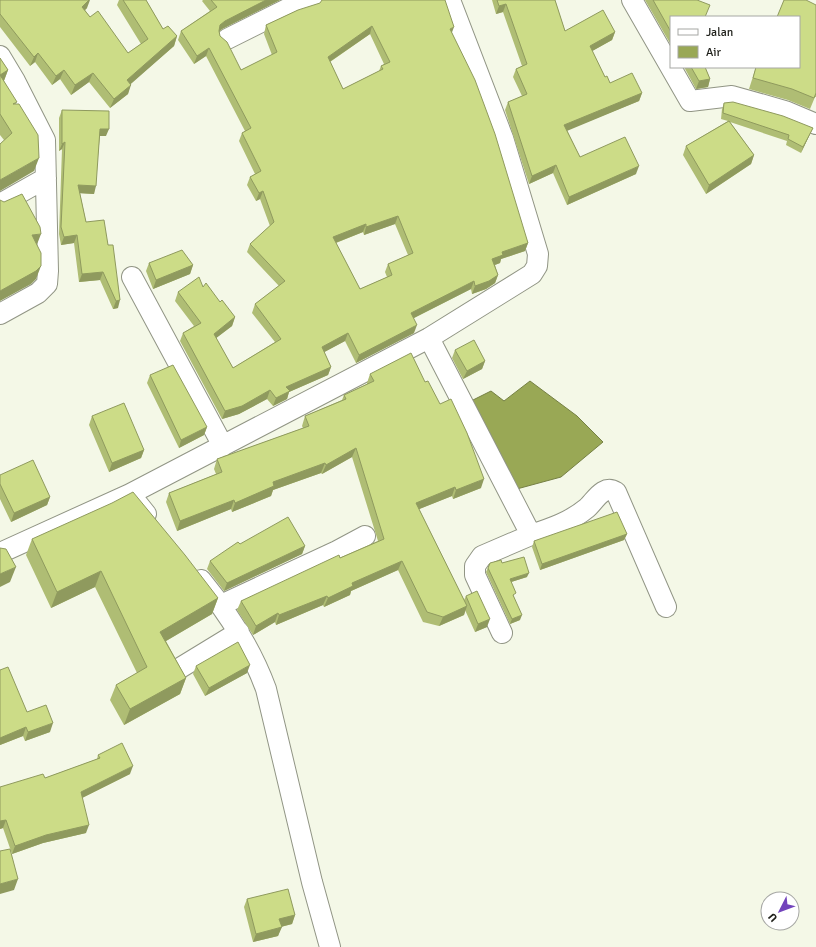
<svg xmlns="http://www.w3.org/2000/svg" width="816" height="947" font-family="Signika,sans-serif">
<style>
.water{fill:#99a855;stroke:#758044}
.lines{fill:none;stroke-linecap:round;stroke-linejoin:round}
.minor-casing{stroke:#919585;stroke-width:22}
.minor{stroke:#fff;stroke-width:20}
.wall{fill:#afbd74;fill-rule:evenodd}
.shaded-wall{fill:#8f9a5e}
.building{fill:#ccdc87;stroke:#8f9a5e;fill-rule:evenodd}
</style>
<rect width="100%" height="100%" fill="#f4f8e7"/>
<path class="water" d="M530,381L577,416L603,442L561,477L513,490L467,403L491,391L504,401Z"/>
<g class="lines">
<defs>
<path id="minor" d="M632,0L690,101L732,96L785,111L816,124
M227,39L291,7L313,0
M0,56L15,81L45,140L48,271L47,284L38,293L0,314
M0,204L46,178
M132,277L223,446
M429,338L531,535L482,556L475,566V575L502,633
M146,514L130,494L429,338L532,274L537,266L538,254L503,138L450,0
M531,535C552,528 570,522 587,508C595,501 603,484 616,492L666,607
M0,553L130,494
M201,580C229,614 251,648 266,689L312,882L330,947
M221,605L337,551L365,536
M180,668L239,632"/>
</defs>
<use href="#minor" class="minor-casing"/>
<use href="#minor" class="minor"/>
</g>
<path class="wall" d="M0,0L87,8L85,10L90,17L128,53L141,44L117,5L119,0H146L163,29L177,36L174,46L130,84L128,94L110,108L89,82L71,95L60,79L52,85L35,62L30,66L0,27Z
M203,0H280L222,29L219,32L220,36L241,70L272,55L264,34L266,25L298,10L452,34L528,243L525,251L501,259L500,263L495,265L498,275L495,283L486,289L472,294L471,289L414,318V333L356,363L345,341L324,352L331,367L328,375L289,392L287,399L273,406L267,399L239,414L222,419L180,341L183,333L194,326L175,301L178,292L203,287L220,302L235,317L232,326L216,338L233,368L275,342L252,313L255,304L279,286L247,252L250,244L270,226L260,199L256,201L247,185L250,177L255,174L239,141L242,133L245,131L206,56L194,64L178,40L181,31L210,11L202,1ZM370,34L384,64L381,66L379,71L343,89L330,62ZM395,224L408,255L388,264L385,272L387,277L360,289L336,243L363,232L364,235Z
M492,0H555L565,31L615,32L612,40L592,51L605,77L610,83L642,93L639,101L567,130L580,157L636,174L567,205L553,173L529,184L505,110L508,102L522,96L513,77L516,69L522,66L503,12L496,14Z
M645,0H697L671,17V45Z
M816,5V97H815L810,109L788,100L749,89L756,67Z
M0,58L8,70L4,81L16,104L34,171L4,140L0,135Z
M684,67H705L710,79L708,87L696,89Z
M724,103L813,128L810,134L801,153L786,145L787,141L730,122L754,155L751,164L706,194L683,155L686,146L728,121L721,119L722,109Z
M62,110L106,136H100L94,194L80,193L86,222L108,245L118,308L113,309L100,280L79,282L74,243L61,245L59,234L62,149L59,151V118Z
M149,263L193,265L190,274L153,289L146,271Z
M455,350L485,361L482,369L463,379L452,358Z
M370,374L425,382L481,488L453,499L452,496L419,509L464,600L466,596L487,627L475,632L465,610L464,615L439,626L423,622L398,570L351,591L350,595L324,607L323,605L276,625L275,622L253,635L237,610L241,601L378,541L352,457L322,474L321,473L273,490L271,496L232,512L231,509L177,531L166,502L169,493L216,474L214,469L217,459L303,428L302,426L305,416L342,400L344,395L367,384V383Z
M150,375L207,427L204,435L179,448L147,383Z
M92,416L144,450L141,458L109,472L89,425Z
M0,475L50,497L47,505L11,522L0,499Z
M627,534L624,540L540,570L532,547L534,541Z
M32,539L218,598L212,614L166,641L186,678L180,694L124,725L110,700L116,685L137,673L95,587L51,608L26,555Z
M240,544L305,546L302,554L224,591L207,569L210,561Z
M490,563H502L527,577L511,582L514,598L520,620L510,624L486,572Z
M196,666L247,673L205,696L193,674Z
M0,670L27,712L50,732L25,741L23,736L0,745Z
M98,755L130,774L82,798L86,833L43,843L12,854L3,828L0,829V787L45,778L97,759Z
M247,899L295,915L292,924L281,927L278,936L253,942L244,907Z"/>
<path class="shaded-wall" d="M89,0H90L87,8L79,16L82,7Z
M266,0H280L222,29L217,33L220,25L225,21Z
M506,4L503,12L496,14L499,6Z
M372,26L370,34L325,65L328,57Z
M454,27L451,35L450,29Z
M615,32L612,40L587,54L590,46Z
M177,36L174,46L124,90L127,80Z
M209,48L206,56L194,64L197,56Z
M38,53L35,62L30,66L34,57Z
M8,70L3,83L0,75Z
M64,70L60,79L52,85L56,76Z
M93,73L89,82L71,95L75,85Z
M710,79L708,87L696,89L699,81Z
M131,85L128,94L110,108L114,99Z
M642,93L639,101L562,133L564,125Z
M813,128L810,134L801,153L803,147Z
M100,129H109L106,136H98Z
M65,142L62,149L59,151L62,144Z
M754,155L751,164L706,194L709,185Z
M39,158L34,171L0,191V180Z
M556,165L553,173L529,184L532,176Z
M639,166L636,174L567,205L569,197Z
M78,185L96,186L94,194L76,193Z
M263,191L260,199L256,201L259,193Z
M398,216L395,224L364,235L366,227Z
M366,224L363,232L330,245L333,237Z
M41,234L36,247L32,235Z
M77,235L74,243L61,245L64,237Z
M528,243L525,251L501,259L500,263L489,267L492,259L502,252Z
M193,265L190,274L153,289L156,280Z
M41,266L36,279L31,284L0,301V291Z
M103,272L100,280L79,282L82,274Z
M498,275L495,283L486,289L472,294L475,286Z
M474,281L471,289L408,321L411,313Z
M120,300L118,308L113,309L116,301Z
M235,317L232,326L211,342L214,334Z
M417,325L414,333L356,363L359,355Z
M348,333L345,341L319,355L322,347Z
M485,361L482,369L463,379L467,371Z
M331,367L328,375L289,392L287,399L273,406L276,398L286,387Z
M270,390L267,399L239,414L222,419L225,411Z
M207,427L204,435L179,448L181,440Z
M356,448L352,457L322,474L326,465Z
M144,450L141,458L109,472L112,463Z
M325,463L321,473L273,490L271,496L232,512L235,503L273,482Z
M484,479L481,488L453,499L456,490Z
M455,487L452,496L412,512L416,503Z
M50,497L47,505L11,522L14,513Z
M234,500L231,509L177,531L180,521Z
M627,534L624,540L540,570L542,564Z
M305,546L302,554L224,591L227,583Z
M402,561L398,570L351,591L350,595L324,607L328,598L352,583Z
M16,567L10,582L0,587V574Z
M101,571L95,587L51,608L57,592Z
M529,573L527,577L508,583L510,579Z
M327,596L323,605L276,625L279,615Z
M218,598L212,614L154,648L160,632Z
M467,606L464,615L439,626L443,617Z
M278,613L275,622L253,635L256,626Z
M522,615L520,620L510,624L512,619Z
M490,619L487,627L475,632L478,624Z
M250,665L247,673L205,696L209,688Z
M186,678L180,694L124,725L130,709Z
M53,723L50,732L25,741L28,732Z
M26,727L23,736L0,745V738Z
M133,766L130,774L78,800L81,792Z
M6,820L3,828L0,829V821Z
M89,825L86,833L43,843L12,854L15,846L46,835Z
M18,879L14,890L0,894V884Z
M295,915L292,924L276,928L279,919Z
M282,927L278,936L253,942L256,934Z"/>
<path class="building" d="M0,0H89L82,7L90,17L98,11L128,53L148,39L123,0H146L163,29L168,26L177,36L127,80L131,85L114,99L93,73L75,85L64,70L56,76L38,53L34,57L0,14Z
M211,0H266L225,21L220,25L219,31L220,36L227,42L241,70L277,52L266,25L298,10L320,3L322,0H445L454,27L450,29L475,80L495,134L528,243L502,252L503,255L492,259L498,275L489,281L475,286L474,281L411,313L417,325L359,355L348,333L322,347L331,367L286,387L290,391L276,398L270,390L242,406L225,411L183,333L201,323L178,292L199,277L203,287L206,283L220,302L222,300L235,317L214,334L233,368L281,339L255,304L285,281L250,244L274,222L263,191L259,193L250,177L261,171L242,133L251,128L209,48L197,56L181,31L217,7ZM372,26L390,62L381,66L383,69L343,89L328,57ZM398,216L413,253L388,264L392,275L360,289L333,237L366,224V227Z
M497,0H555L565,31L603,10L615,32L590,46L605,77L607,76L610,83L632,73L642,93L564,125L580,157L625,137L639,166L569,197L556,165L532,176L508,102L527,94L516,69L527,64L506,4L499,6Z
M653,0H697L710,5L705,17H671V32Z
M784,0H806L816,5V93L814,98L792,89L753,78L756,67H799V17H777Z
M0,58L8,70L0,75L17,102L13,104H19L38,135L39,158L0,180V144L12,133L0,114Z
M691,67H705L710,79L699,81Z
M733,102L783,116L813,128L803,147L788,139L789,135L723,113L724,103Z
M62,110L109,111V129H100L96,186L78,185L86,222L104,220L108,245H113L120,300L116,301L103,272L82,274L77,235L64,237L61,227L65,142L62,144Z
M729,121L754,155L709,185L686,146Z
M22,194L40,227L41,234L32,235L41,253V266L36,271L0,291V200L4,202Z
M182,250L193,265L156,280L149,263Z
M474,340L485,361L467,371L455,350Z
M411,353L425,382L428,381L440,404L451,399L467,433L484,479L456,490L455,487L416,503L467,606L443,617L427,612L402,561L352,583L353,586L328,598L327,596L279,615L278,613L256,626L241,601L339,555L340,558L384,539L356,448L326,465L325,463L273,482L274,486L235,503L234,500L180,521L169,493L222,472L217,459L309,426L305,416L346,399L344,395L374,381L370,374Z
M173,365L207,427L181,440L150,375Z
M124,403L144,450L112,463L92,416Z
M33,460L50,497L14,513L0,484V475Z
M133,492L185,555L218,598L160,632L186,678L130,709L116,685L147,667L101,571L57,592L32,539L112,503Z
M617,512L627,534L542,564L534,541Z
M288,517L305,546L227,583L210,561L238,542L240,544Z
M0,548L6,549L16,567L0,574Z
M524,557L529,573L510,579L516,593L513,595L522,615L512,619L488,568L490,563L501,560L502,563Z
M477,591L490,619L478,624L466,596Z
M238,642L250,665L209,688L196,666Z
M8,667L27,712L46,705L53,723L28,732L26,727L0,738V670Z
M122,743L133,766L81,792L89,825L46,835L15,846L6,820L0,821V787L43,774L45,778L100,758L98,755Z
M10,849L18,879L0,884V851Z
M288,889L295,915L279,919L282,927L256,934L247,899Z"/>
<rect x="670" y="16" width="130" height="52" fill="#ffffff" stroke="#a6a7a4"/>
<rect x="678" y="29" width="20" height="6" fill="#ffffff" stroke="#a6a7a4"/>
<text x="706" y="36" font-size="12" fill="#21221c">Jalan</text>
<rect x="678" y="46" width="20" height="12" fill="#99a855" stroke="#a6a7a4"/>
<text x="706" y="56" font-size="12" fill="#21221c">Air</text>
<g transform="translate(780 911) rotate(228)"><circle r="19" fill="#ffffff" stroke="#a6a7a4"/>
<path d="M0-3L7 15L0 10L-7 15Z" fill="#7344bc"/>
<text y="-6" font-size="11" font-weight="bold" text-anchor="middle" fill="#21221c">U</text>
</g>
</svg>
